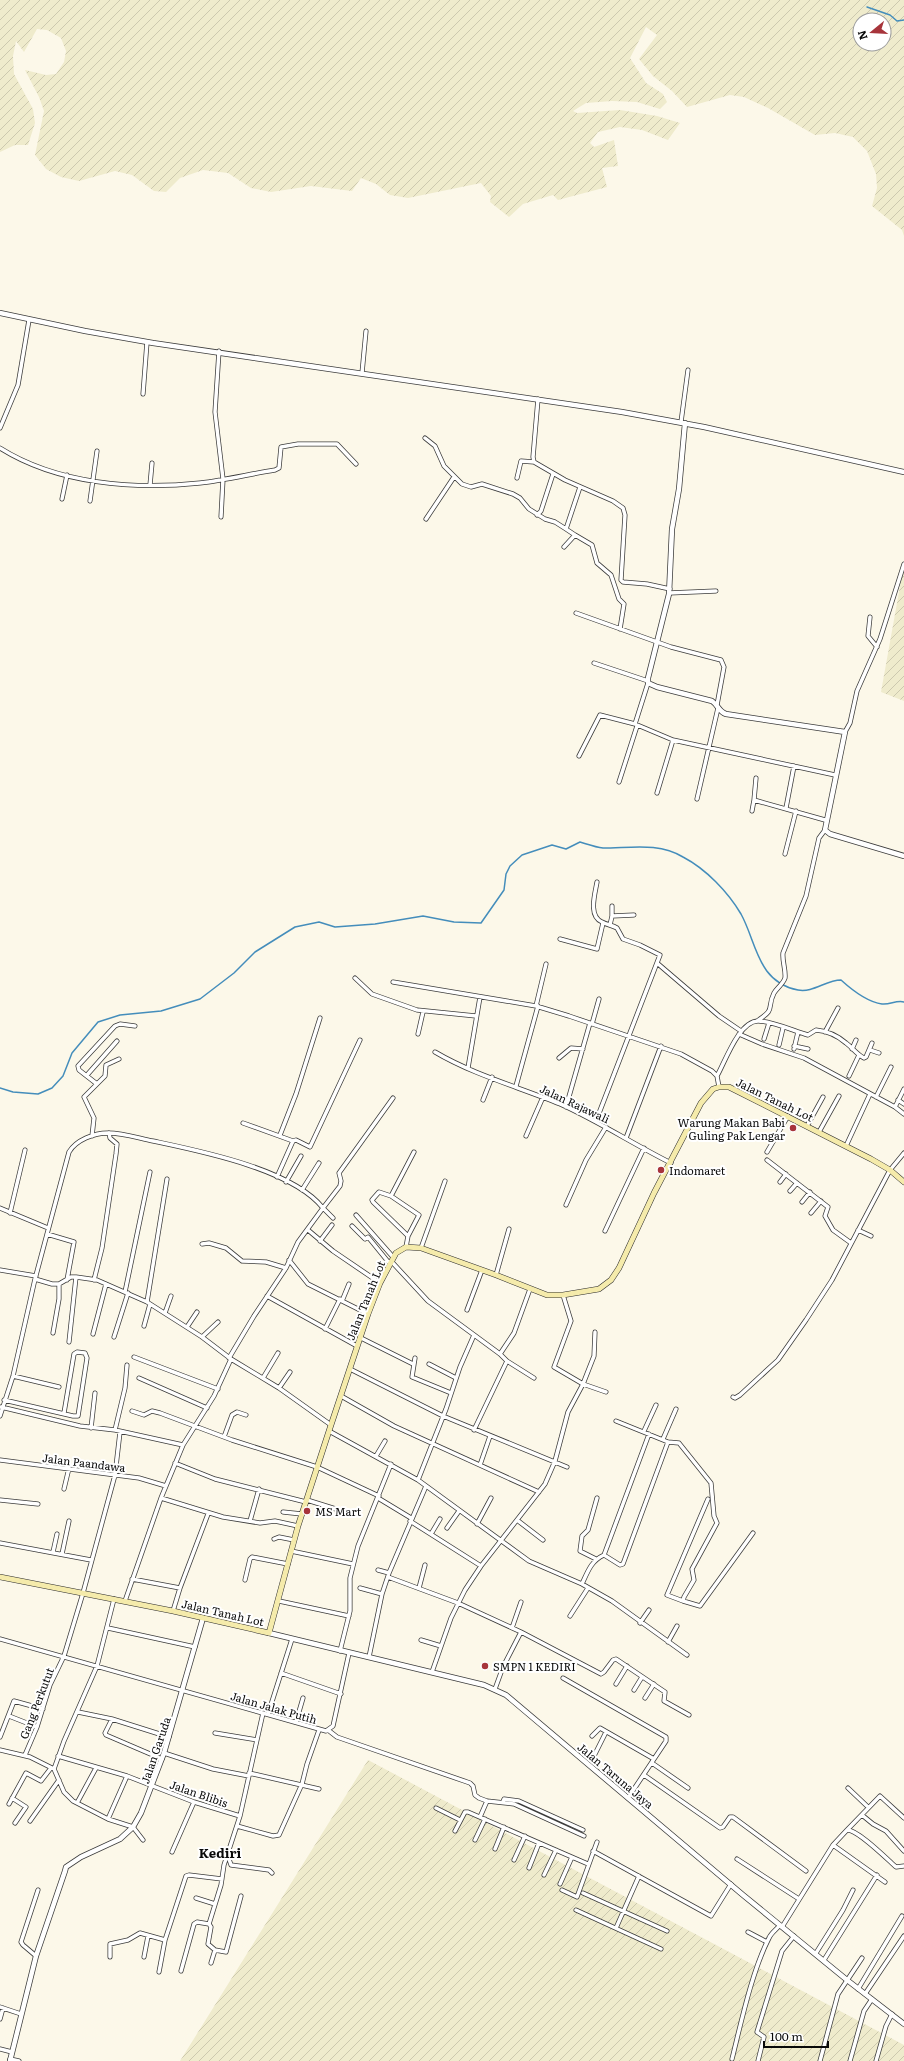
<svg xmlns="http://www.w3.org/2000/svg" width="904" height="2061" font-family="Literata,serif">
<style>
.farmland{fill:url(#farmland-furrows);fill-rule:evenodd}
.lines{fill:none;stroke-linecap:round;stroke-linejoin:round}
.stream{stroke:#448dbb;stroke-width:1.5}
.minor-casing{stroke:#3c3c3c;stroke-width:5}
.tertiary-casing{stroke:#3c3c3c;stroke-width:6}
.secondary-casing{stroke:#2b2b2b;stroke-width:6}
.minor{stroke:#fff;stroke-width:3.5}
.tertiary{stroke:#fff;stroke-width:4.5}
.secondary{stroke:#f5ebab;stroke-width:5}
.poi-dot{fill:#a7343b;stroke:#fff;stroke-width:1.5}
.labels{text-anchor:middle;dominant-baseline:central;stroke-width:4;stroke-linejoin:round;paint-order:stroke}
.street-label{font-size:11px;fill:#090909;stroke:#fff}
.poi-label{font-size:11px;fill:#090909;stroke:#fff;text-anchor:start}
.quarter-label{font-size:13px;font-weight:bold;fill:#090909;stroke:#fff}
</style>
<defs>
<pattern id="farmland-furrows" width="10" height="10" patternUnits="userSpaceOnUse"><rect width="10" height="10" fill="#efebcc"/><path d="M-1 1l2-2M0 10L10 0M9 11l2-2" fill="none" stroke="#ccc8ae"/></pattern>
</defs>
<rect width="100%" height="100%" fill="#fcf8e9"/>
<path class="farmland" d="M0,0H904V236L902,230L872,206L877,188L876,174L867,151L853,137L835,133L815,135L768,108L744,97L730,95L687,107L672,91L653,76L639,59L657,35L646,27L630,58L646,83L663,94L667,102L660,109L637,102L612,101L586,103L573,111L577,113L620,110L657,116L680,123L668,140L642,130L620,127L598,132L590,143L594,147L614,140L618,166L602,168L607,187L558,200L553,195L523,204L509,217L490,202L491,196L481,183L408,198L390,195L376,184L361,178L352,191L311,186L271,192L251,188L228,173L203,170L180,178L166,192L154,191L132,175L115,171L79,181L61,177L46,169L35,155L44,111L39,97L25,70L46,75L56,74L64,62L66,51L61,38L47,30L37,29L24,52L16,41L13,56L14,74L33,109L35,123L28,145H15L0,152ZM860,20H884V44H860Z
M904,564V701L881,692Z
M368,1760L904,2045V2061H180Z"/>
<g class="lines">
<path class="stream" d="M867,7L890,15L897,21L904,20
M0,1088L13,1092L38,1094L52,1088L63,1076L72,1053L98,1022L120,1015L161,1011L200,999L234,973L255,952L295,927L319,922L335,927L375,924L423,916L454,922L481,923L504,890L506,874L510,866L522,855L552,845L566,849L580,842C587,844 595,847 603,848C630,848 659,842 683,857C706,869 728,892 741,914C757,943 757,982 798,990C813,993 826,980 841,980C852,990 867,1002 882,1004C890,1005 896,1000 904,1002"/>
<defs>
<path id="minor" d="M219,351L215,412L223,479L221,517
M362,373L366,331
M143,394L147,342
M538,399L533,457L534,462L565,480L613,501L623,508L625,515L621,580L623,582L647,584L670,589
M681,422L688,370
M0,428L18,385L29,320
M425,438L435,446L444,466L462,484L471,487L482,484L513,494L520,498L529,509L545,519L555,522L566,529
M0,448C57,484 134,490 200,483C225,480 250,474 275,470L279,468L281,447L298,444H337L356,464
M517,478L521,461L534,462
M150,485L152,463
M62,499L67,475
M90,501L97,451
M537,515L541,511L553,474
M426,519L454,477
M575,535L592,545L597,563L611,575L619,599L624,604L620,629
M564,547L575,535L566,529L580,487
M669,593L716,591
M576,613L671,647L721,660L724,667L717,705
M870,617L868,636L877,647
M594,663L648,681
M635,724L648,683
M845,732L850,723L857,691L880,639L904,564
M579,756L600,715L635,724L673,740L835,775
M756,778L754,800L825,820
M619,782L637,726
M657,793L673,740
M697,799L718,708
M786,808L794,766
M752,811L754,800
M785,854L796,811
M612,906V916
M610,925L612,916L634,915
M560,939L597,949L603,923
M657,963L719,1016L741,1031
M355,978L372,994L417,1010L476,1016
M393,982L536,1006L569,1016L681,1054L712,1071L717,1076L719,1087
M536,1006L546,964
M757,1021C777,1008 766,1009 774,993C777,988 783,984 785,978C786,970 782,961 783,953L806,896L819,838L825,830
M592,1024L599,999
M825,1032L838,1008
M418,1034L423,1012
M739,1034L762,1044L804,1058L895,1107L904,1089
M764,1039L769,1023
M779,1045L783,1028
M794,1046L808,1049
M794,1049L798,1032
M852,1049L856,1040
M870,1050L879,1053
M435,1052C474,1075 519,1087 560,1104C598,1121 633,1144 671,1163
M559,1058L571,1048L583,1049
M468,1068L480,997
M87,1075L117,1041
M717,1076C725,1062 739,1021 758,1021C772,1021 794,1031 808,1035L816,1030C827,1031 838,1036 846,1043C853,1048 856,1054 864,1058L866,1057L872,1043
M849,1076L859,1055
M97,1084L79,1070L78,1066L115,1026L120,1024L135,1026
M516,1086L538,1006
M876,1097L891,1067
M483,1100L492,1077
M898,1100L904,1104
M566,1107L590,1023
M895,1107L904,1114
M596,1121L660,955L640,945L623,939L617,928C612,925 607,925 602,922C588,916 595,894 597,882
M243,1123L293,1141L296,1140L310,1147L360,1040
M807,1126L823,1097
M819,1132L839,1096
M280,1135L296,1094L320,1018
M92,1136L94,1118L84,1097L105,1076L106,1065L119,1059
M526,1136L543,1097
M626,1138L661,1046
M846,1146L870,1094
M767,1152L788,1116
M767,1160L828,1207L825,1216L833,1230L851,1243
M277,1177L293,1141
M286,1182L301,1156
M780,1182L786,1174
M302,1190L319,1163
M790,1191L797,1183
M391,1196L414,1152
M802,1202L810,1192
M566,1205L586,1160L606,1127
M0,1208L48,1228
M10,1213L25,1150
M811,1213L821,1201
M356,1215L393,1257
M333,1218L323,1208L340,1186L341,1181L339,1173L393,1098
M352,1226L365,1239L368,1237L390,1264
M308,1230L333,1251L380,1283
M858,1230L871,1236
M605,1231L644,1148
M47,1234L74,1242L67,1280
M320,1241L332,1225
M202,1244L209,1243L226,1248L242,1261L266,1262L286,1268
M406,1247L408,1236L419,1215L391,1196L379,1192L372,1200L373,1202L408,1236
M421,1248L445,1181
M289,1260L308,1284L368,1314
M391,1261L428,1301L500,1354L507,1361L534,1378
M0,1270L36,1276
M496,1275L509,1229
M35,1279L52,1284H59L71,1277H76L97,1280L147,1302L202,1337L231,1359L279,1388L331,1425
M94,1280L102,1248L116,1154L117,1144L110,1138L109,1133
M125,1292L150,1172
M563,1295L571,1321L554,1367L583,1384L606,1392
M267,1296L357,1346
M342,1301L349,1284
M147,1302L167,1179
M467,1310L482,1270
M165,1313L171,1296
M144,1326L150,1304
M187,1327L197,1312
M325,1329L340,1299
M53,1333L59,1299V1284
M93,1334L106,1284
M114,1337L128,1293
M202,1337L218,1322
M361,1338L413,1364
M69,1342L76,1277
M500,1354L514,1333L530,1289
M134,1357L218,1389
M415,1358L412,1377L451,1393
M429,1364L456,1378
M350,1369L443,1416L567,1467
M13,1376L59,1387
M139,1378L207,1408
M263,1378L278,1353
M279,1388L290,1372
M341,1396L394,1426L539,1492
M733,1397L735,1398L740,1395L778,1360L806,1320L832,1280L890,1170L904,1153
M4,1400L73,1416H78L87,1358L85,1353L77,1352L74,1354L64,1413
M1,1407L80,1426L115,1430L183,1445
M132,1411L144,1415L152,1411L160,1413L232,1440L317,1467L379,1496
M0,1416L13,1376L35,1279L69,1152C76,1140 94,1133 108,1133C123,1133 138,1138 153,1141C200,1151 292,1169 323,1208L298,1242L286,1268L254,1316L229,1358
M616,1421L668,1442L679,1443L711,1483L714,1516L717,1523L692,1569L694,1580L684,1597L683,1601L700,1606L753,1533
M91,1428L95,1393
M115,1430L125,1388L127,1365
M474,1430L507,1361
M329,1431L418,1480L529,1561L582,1584L612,1601L687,1655
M644,1431L656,1405
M224,1437L232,1415L237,1412L246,1415
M663,1439L676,1409
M376,1456L385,1441
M0,1460L139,1478L166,1486
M175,1463L215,1479L306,1502
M480,1465L490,1436
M418,1480L446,1409L460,1367L474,1335
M64,1489L69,1468
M161,1498L223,1517L260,1523L275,1521L298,1526
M378,1498L411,1518
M0,1500L38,1504
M307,1500L339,1510
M283,1512L302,1514
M517,1520L543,1540
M250,1521L259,1489
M410,1521L481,1566
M477,1524L491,1498
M447,1528L459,1511
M431,1534L440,1519
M274,1539L279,1537L294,1540
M0,1543L91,1560
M291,1551L353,1564
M53,1552L57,1534
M62,1554L69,1521
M604,1555L620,1565L623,1564L668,1442
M596,1559L580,1551L582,1536L588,1530L597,1498
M378,1570L389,1573
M388,1577L458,1603L521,1632L601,1674L604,1672L613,1660L616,1659L665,1692L664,1701L689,1715
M132,1579L180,1588
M245,1580L250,1559L252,1557L288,1564
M582,1584C588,1571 591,1561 604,1555L649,1434
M360,1588L382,1594
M419,1588L425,1565
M125,1601L161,1498L183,1445L214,1396L231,1359
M279,1601L349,1616
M683,1601L667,1595L708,1499
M173,1611L180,1588L208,1514
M570,1616L588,1588
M640,1623L649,1610
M108,1628L195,1647
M512,1628L521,1602
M0,1639L326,1731L333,1726L349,1653
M421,1640L441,1646
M668,1642L677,1626
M340,1651L350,1611V1578L358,1546L391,1464
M369,1657L382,1594L389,1573L426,1486
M432,1672L451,1618L465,1590L481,1566L545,1484L555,1461L568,1412L583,1384L594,1356L595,1332
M281,1673L341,1694
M563,1678L666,1737V1741L628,1798
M616,1684L627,1666
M495,1689L503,1667L521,1632
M634,1690L642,1677
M645,1698L654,1684
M78,1712L112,1719L169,1737
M268,1714L292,1639
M9,1716L37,1727
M112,1719L105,1733L106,1735L162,1759
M296,1722L303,1698
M328,1730L337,1737L470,1783L473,1786L475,1795L479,1798L487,1801L514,1804L584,1836
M215,1733L257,1740
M592,1736L600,1728L654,1759
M0,1737L14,1701L43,1709
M0,1750L30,1757L54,1769L64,1792L73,1801L108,1819L133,1827L143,1840
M164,1753L213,1769L249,1776
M595,1754L606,1732
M25,1755L37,1727L50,1685L64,1656L83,1593L115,1475L120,1432
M58,1756L127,1776L194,1802L240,1816
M652,1763L688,1788
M54,1769L64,1741L97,1666L114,1599
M249,1773L319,1789
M644,1775L720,1828L723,1827L730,1817H733L806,1871
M848,1788L868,1807
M12,1798L26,1807L15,1823
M503,1802L504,1799L519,1801L583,1830
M77,1803L96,1768
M9,1804L26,1773L41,1781L51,1768
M436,1808L460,1820
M862,1815L873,1824L886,1831L904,1851
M480,1817L487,1801
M108,1819L127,1776
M30,1821L59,1780
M237,1826L273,1836L279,1835L302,1784L307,1764L319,1730
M847,1830L880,1796L904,1818
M455,1831L465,1812H468L588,1864
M475,1840L485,1819
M833,1845L885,1882
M495,1849L504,1827
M593,1851L711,1916L731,1884
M172,1852L194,1802
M228,1856L231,1865L269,1870L272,1873
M737,1859L799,1899
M514,1860L525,1836
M529,1868L539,1843
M544,1875L556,1850
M560,1884L572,1857
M562,1890L577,1897L597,1842
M583,1893L667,1931
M196,1898L215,1904
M576,1910L661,1949
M209,1924L211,1927L208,1944L215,1950L226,1952L241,1896
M782,1927L833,1845L847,1830C857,1829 887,1859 896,1867L904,1866
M616,1928L639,1876
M748,1932L767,1942
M165,1940L186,1876L189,1875L222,1879
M816,1953L843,1910L853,1890
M36,1956L23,1945L21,1942L38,1890
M110,1957V1944L128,1940L140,1933L165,1940L159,1972
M144,1957L148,1936
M824,1960L877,1875
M211,1963L215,1950
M181,1971L194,1924L197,1922L209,1924L221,1885L224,1865L240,1816L263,1713
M858,1989L902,1916
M865,1994L904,1936
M0,2007L21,2014
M0,2019L3,2008
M0,2049L12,2052
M10,2059L19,2061
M732,2059C741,2023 752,1971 769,1938C771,1933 776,1930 780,1925
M758,2061L764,2037L757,2032L782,1951L794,1936
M820,2061L838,1994L862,1958
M850,2061L864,2011L872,1999
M876,2061L886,2026L892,2014"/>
<path id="tertiary" d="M0,313L85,331L153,343L622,412L704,427L904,472
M685,423L679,489L672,529L669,594L648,678V683L657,687L712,701C718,705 719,712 726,714L845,732L825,830L830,834L904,856
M269,1633L484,1685L506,1695L743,1895L847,1980L904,2024
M10,2061L36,1956L65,1871L66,1867L81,1857L120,1839L133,1827L141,1813L164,1753L203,1618"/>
<path id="secondary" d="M0,1577L173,1611L269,1633L298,1526L329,1431L368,1314L380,1283L396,1253L406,1247L421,1248L496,1275L547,1295H563L599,1289L611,1280L619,1268L654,1193L701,1103L713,1089L719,1087H729L871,1159L890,1170L904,1182"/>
</defs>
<use href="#minor" class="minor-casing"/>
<use href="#tertiary" class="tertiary-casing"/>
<use href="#secondary" class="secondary-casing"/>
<use href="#minor" class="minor"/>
<use href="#tertiary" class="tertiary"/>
<use href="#secondary" class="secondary"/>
</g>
<g class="poi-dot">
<circle cx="793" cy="1128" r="4"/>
<circle cx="661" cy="1170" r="4"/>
<circle cx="307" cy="1511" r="4"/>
<circle cx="485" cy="1666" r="4"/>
</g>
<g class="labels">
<g class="street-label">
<text transform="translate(775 1099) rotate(26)">Jalan Tanah Lot</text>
<text transform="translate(575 1103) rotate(25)">Jalan Rajawali</text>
<text transform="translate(365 1300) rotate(-68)">Jalan Tanah Lot</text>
<text transform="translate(84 1462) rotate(7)">Jalan Paandawa</text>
<text transform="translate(223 1612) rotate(13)">Jalan Tanah Lot</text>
<text transform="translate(36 1703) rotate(-69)">Gang Perkutut</text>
<text transform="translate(274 1707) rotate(16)">Jalan Jalak Putih</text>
<text transform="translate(155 1750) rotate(-71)">Jalan Garuda</text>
<text transform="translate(616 1775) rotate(40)">Jalan Taruna Jaya</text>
<text transform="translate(199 1793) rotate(19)">Jalan Blibis</text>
</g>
<g class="poi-label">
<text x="785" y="1122" text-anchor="end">Warung Makan Babi<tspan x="785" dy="13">Guling Pak Lengar</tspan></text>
<text x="669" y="1170">Indomaret</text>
<text x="315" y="1511">MS Mart</text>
<text x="493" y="1666">SMPN 1 KEDIRI</text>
</g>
<g class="quarter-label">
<text x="220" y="1852">Kediri</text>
</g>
</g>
<g transform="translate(872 32) rotate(252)"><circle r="19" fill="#ffffff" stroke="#9d9d9d"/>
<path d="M0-3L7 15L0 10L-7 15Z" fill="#a7343b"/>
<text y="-6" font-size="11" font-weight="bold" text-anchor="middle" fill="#090909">N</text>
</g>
<path d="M764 2041v6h64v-6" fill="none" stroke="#090909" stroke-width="2"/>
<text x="770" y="2041" font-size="12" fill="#090909" stroke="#ffffff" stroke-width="3" paint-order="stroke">100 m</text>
</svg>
